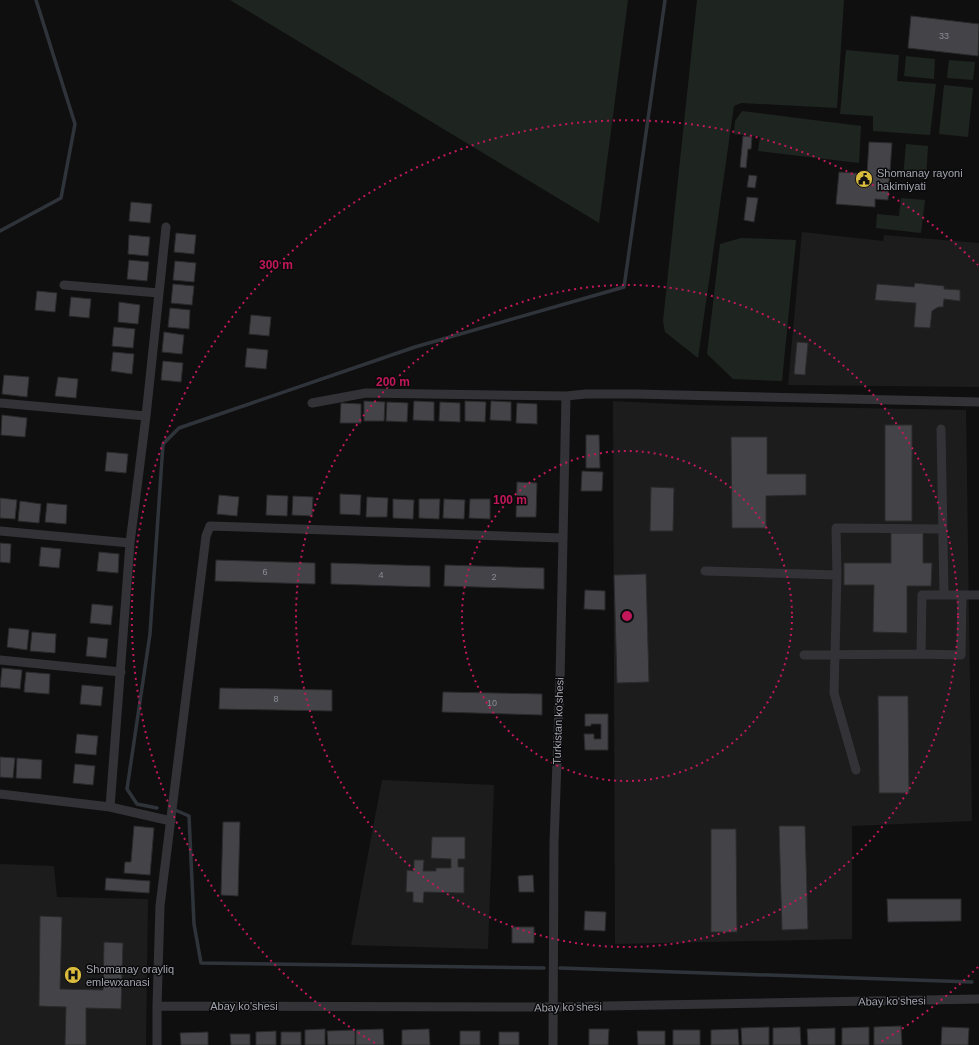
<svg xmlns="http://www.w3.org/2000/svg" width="979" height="1045" font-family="Helvetica,sans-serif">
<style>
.built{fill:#1c1c1d}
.green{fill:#1e2420}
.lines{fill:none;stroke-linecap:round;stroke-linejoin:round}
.stream{stroke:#2f343b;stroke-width:3.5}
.building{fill:#444448;stroke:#2a2a2c}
.street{stroke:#333337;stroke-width:9}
.ring{fill:none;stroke:#c2185b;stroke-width:2;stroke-dasharray:2 4}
.labels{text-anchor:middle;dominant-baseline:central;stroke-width:3;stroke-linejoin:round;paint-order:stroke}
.number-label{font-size:9px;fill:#8a8c96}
.poi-label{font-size:11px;fill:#a2a4b0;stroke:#0b0a0b;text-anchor:start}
.street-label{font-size:11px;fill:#a2a4b0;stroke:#0b0a0b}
.centre{fill:#c2185b;stroke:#0b0a0b;stroke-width:2}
.ring-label{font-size:12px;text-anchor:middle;font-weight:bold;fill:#c2185b;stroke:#0b0a0b;stroke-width:3;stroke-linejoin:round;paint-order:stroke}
</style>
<rect width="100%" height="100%" fill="#100f10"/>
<path class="built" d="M802,232L883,241L884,235L979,243V387L788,385Z
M613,401L694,405L966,410L972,821L852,826V939L615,944Z
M382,780L494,785L488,949L351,945Z
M0,864L54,866L57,897L148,899L146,1045H0Z"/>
<path class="green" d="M230,0H628L599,223Z
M697,0H844L837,108L741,103L734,106L698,358L665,332L663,321Z
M846,50L899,55L897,81L936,84L930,135L873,131V116L840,114Z
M906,56L935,59L934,79L904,76Z
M949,60L975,62L973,80L947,78Z
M944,85L973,88L968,137L939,134Z
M742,111L861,126L859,163L758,151L760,137L734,134L735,121Z
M906,144L928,146L926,179L903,177Z
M901,198L925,200L921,233L876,228L877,214L899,216Z
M741,238L796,240L782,381L733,379L707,354L720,244Z"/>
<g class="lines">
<path class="stream" d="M0,231L61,198L75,124L36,0
M157,808L137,804L127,789L150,634L163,444L179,428L415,347L624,287L665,0
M175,810L189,816L194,924L201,963L544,968
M560,968L972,982"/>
</g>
<path class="building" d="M911,16L979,24L978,56L908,48Z
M743,136L752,137L751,149H748L746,168L740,167Z
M869,142L892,143L888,200L875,199V207L836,204L839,172L867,174Z
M749,175L757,176L755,188L747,187Z
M747,197L758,198L754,222L744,220Z
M131,202L152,204L150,223L129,221Z
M176,233L196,235L194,254L174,252Z
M129,235L150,237L148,256L128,254Z
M129,260L149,262L147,281L127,279Z
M175,261L196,263L194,282L173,280Z
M915,283L944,286V289L960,290V301L944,299L943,307H938L932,311L930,328L914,327L916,303L875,300L877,284L914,287Z
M173,284L194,286L192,305L171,303Z
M37,291L57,293L55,312L35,310Z
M71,297L91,299L89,318L69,316Z
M119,302L140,305L138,324L118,322Z
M170,308L190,310L189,329L168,327Z
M251,315L271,317L269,336L249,334Z
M114,327L135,329L133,348L112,346Z
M164,332L184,335L182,354L162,352Z
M797,342L808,343L805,375L794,374Z
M247,348L268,350L266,369L245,367Z
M113,352L134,354L132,374L111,371Z
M163,361L183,363L181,382L161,380Z
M4,375L29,377L27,397L2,394Z
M58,377L78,379L76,398L55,396Z
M364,401L385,402L384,421H364Z
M414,401L434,402V421L413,420Z
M465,401L486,402L485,422L465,421Z
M491,401L511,402V421L490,420Z
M387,402L408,403L407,422L386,421Z
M440,402L460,403V422L439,421Z
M341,403L361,404V423H340Z
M517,403L537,404V424L516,423Z
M2,415L27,418L25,437L1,435Z
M885,425H912V521H885Z
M586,435H599L600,468H586Z
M731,437H767V474H806V495L766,496V528H732Z
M107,452L128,454L126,473L105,471Z
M582,471L603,472L602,491H581Z
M517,482L537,483L536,517H516Z
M651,487L674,488L673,531H650Z
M340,494L361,495L360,515L340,514Z
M219,495L239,497L237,516L217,514Z
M267,495L288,496L287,516L266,515Z
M293,496L313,497L312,516L292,515Z
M367,497L388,498L387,517H366Z
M0,498L17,500L15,519L0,518Z
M393,499L414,500L413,519L393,518Z
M419,499H440L439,519L419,518Z
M444,499L465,500L464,519L443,518Z
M470,499H490V519L469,518Z
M20,501L41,504L39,523L18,521Z
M47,503L67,505L66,524L45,522Z
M891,533H923V563H932L931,586H907V633L873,632L874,585H844V563H891Z
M0,543L11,544L10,563L0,562Z
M41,547L61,549L59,568L39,566Z
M99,552L119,554L118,573L97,571Z
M216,560L315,563V584L215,581Z
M331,563L430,566V587L331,584Z
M445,565L544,568V589L444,586Z
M646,574L649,682L617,683L614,575Z
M585,590L605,591V610L584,609Z
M92,604L113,606L111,625L90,623Z
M9,628L29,630L27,650L7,647Z
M32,632L56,634L55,653L30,651Z
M88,637L108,639L106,658L86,656Z
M2,668L22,670L20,689L0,687Z
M26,672L50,674L49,694L24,692Z
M82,685L103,687L101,706L80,704Z
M220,688L332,690V711L219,709Z
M443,692L542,694V715L442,712Z
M878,696H908L909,793H879Z
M585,714H608V750H585L584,734H594V739H601V724H591V726H585Z
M77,734L98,736L96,755L75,753Z
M0,757L15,758L13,778L0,777Z
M17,758L42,760L41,779L16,778Z
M75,764L95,766L93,785L73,783Z
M223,822H240L238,896L221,895Z
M134,826L154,828L150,875L124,873L125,862H131Z
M779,826H805L808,929L782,930Z
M711,829H736L737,932H711Z
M432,837H465V859H458V867H464V893L424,892L423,903L413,902V892H406L407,870L414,871V860H424L423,871H436V868H451V859L431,858Z
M533,875L534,892H519L518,876Z
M106,878L150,881L149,893L105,890Z
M887,899H961V921L888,922Z
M585,911L606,912L605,931L584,930Z
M40,916L62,917L60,989L103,990L104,942L123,943L121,1009L86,1008V1045H65L66,1007L39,1006Z
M512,927H534V943H512Z
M901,1026L902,1045H874V1027Z
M769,1027V1045H742L741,1028Z
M800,1027L801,1045H773V1028Z
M869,1027V1045H842V1028Z
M942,1027L969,1028L968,1045H941Z
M835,1028V1045H808L807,1029Z
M325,1029V1045H305V1030Z
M383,1029L384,1045H356V1030Z
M429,1029L430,1045H402V1030Z
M589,1029H609L608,1045H589Z
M738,1029L739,1045H711V1030Z
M355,1030V1045H328L327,1031Z
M673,1030H700V1045H673Z
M276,1031V1045H256V1032Z
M460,1031H480V1045H460Z
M637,1031H665V1045H638Z
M208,1032V1045H181L180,1033Z
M281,1032H301V1045H281Z
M499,1032H519V1045H499Z
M230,1034H250V1045H231Z"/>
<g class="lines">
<path class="street" d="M64,285L159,293
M0,403L146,416
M312,403L366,393L566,396L586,394H635L979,402
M0,531L130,543
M705,571L837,575
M944,595H979
M921,654L922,595H944L941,429
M804,655L921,654L961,655L962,595
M0,660L121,672
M856,770L834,693L837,575L836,528L943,529
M0,794L110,807L171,821
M110,807L130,543L146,416L166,227
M157,1006L554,1007L979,999
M157,1045V1006L160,906L206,536L210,526L562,538
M553,1045L554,843L560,681L566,396"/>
</g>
<g class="ring">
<circle cx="627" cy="616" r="165"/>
<circle cx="627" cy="616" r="331"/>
<path d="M978 967A496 496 0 0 1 879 1043M375 1043A496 496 0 1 1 978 265"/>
</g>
<defs>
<symbol id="civic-disc" viewBox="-11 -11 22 22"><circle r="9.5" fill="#d9bb3e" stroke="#0b0a0b"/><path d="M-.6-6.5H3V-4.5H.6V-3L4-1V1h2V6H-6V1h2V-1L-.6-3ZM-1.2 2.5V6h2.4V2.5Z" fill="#111"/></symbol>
<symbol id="hospital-disc" viewBox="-11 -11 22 22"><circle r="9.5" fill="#d9bb3e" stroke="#0b0a0b"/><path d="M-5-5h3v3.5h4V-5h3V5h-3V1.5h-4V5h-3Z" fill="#111"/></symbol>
</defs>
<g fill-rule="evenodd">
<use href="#civic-disc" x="854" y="169" width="20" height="20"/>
<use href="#hospital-disc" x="63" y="965" width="20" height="20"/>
</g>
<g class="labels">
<g class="number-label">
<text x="944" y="36">33</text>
<text x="265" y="572">6</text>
<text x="381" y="575">4</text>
<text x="494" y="577">2</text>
<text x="276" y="699">8</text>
<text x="492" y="703">10</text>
</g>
<g class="poi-label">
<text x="877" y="173">Shomanay rayoni<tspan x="877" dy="13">hakimiyati</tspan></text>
<text x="86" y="969">Shomanay orayliq<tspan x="86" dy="13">emlewxanasi</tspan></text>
</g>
<g class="street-label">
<text transform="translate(558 721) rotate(-88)">Turkistan ko'shesi</text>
<text transform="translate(892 1001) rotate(-1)">Abay ko'shesi</text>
<text x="244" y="1006">Abay ko'shesi</text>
<text transform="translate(568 1007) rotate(-1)">Abay ko'shesi</text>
</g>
</g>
<circle cx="627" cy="616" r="6" class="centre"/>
<g class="ring-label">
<text x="276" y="269">300 m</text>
<text x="393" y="386">200 m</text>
<text x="510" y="504">100 m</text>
</g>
</svg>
